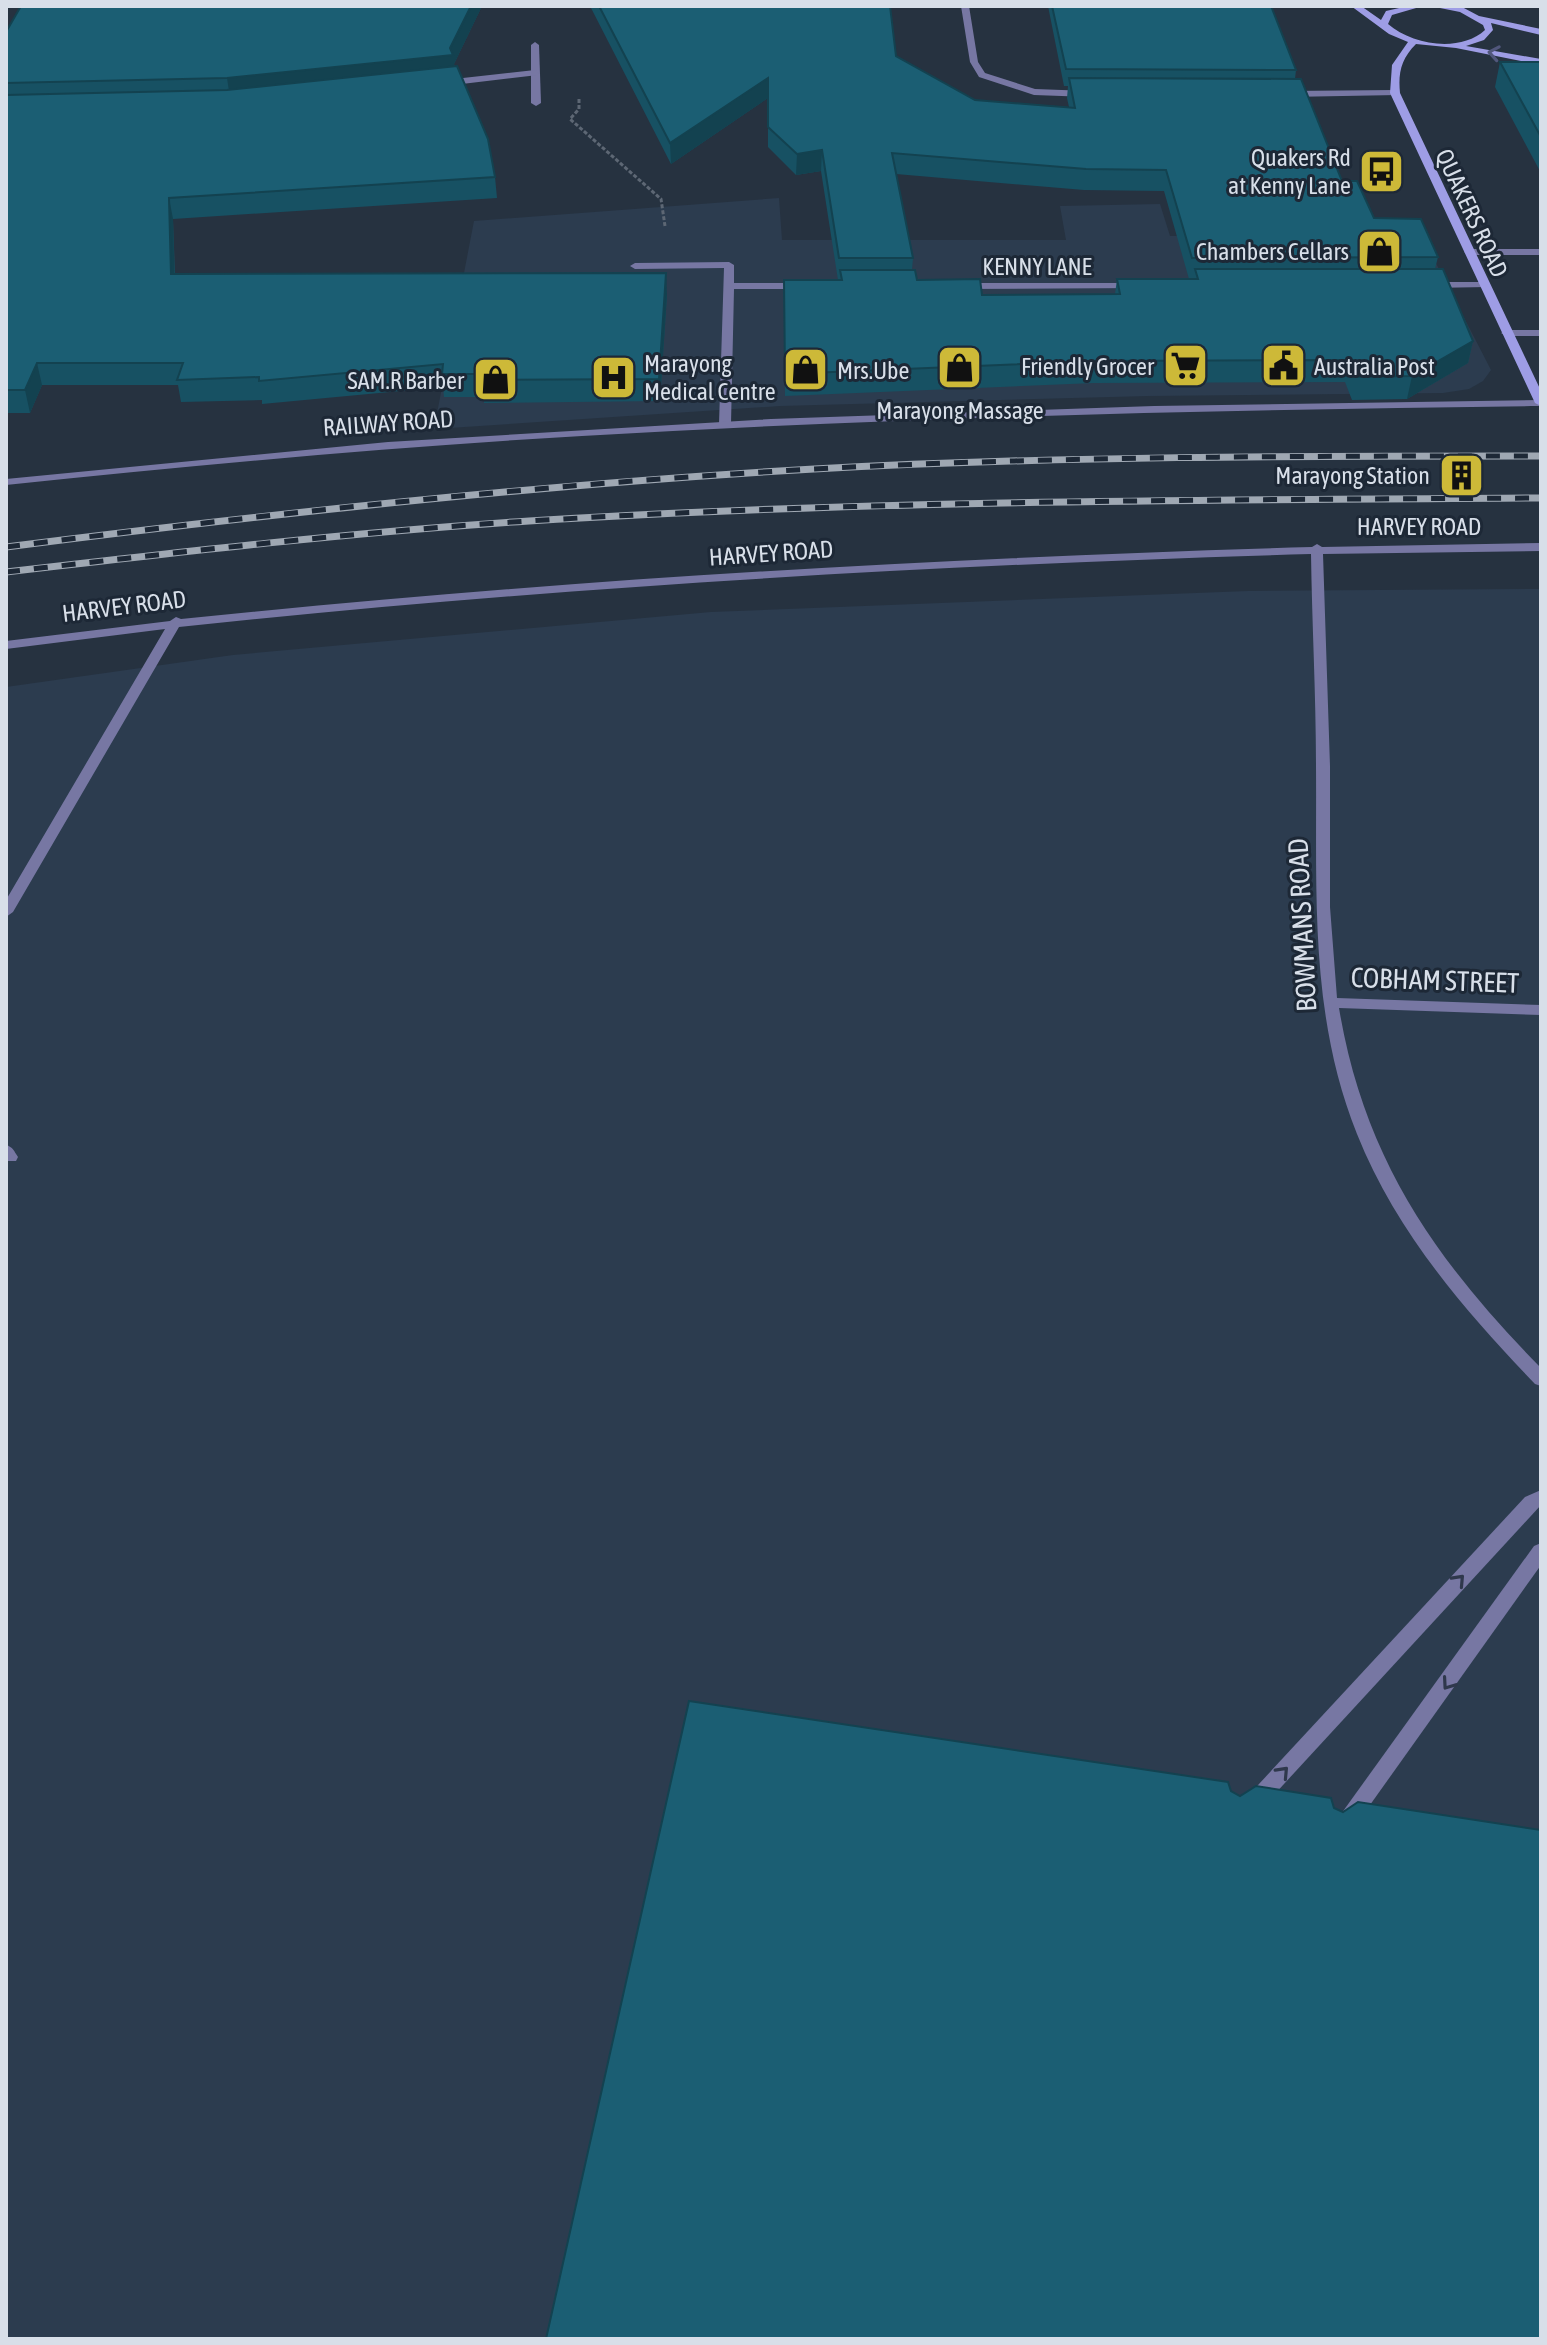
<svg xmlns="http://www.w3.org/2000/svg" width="1547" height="2345" viewBox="0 0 1547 2345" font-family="'Asap Condensed',sans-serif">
<rect width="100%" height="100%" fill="#263240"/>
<g fill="#2c3c4f">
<path d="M 779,198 L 782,240 L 1066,240 L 1060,206 L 1160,204 L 1170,236 L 1421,234 L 1491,370 L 1483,381 L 1469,389 L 1443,393 L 1148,396 L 780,406 L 434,429 L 474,221 Z"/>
<path d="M 1541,589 L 1541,2339 L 6,2339 L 6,687 L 233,655 L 711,612 L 1248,591 Z"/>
</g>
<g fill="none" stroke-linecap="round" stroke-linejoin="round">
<path stroke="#5d6774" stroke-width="3" stroke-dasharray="4 2" stroke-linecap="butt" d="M 579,99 L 579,109 L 570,119 L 661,199 L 665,226"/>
<g fill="#7777a3" fill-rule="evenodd">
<path d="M 535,42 L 539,45 L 541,103 L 536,106 L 531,103 L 531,45 Z"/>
<path d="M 1541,249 L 1541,255 L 1469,255 L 1464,252 L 1469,249 Z"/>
<path d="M 729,262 L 734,265 L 734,283 L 806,283 L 811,286 L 806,289 L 734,289 L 731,424 L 725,427 L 719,424 L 724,268 L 635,269 L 630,266 L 635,263 Z"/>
<path d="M 1484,282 L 1489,285 L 1488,287 L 1429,288 L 1424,285 L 1429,282 Z"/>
<path d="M 1138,283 L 1142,284 L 1142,288 L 961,289 L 956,286 L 961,283 Z"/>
<path d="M 1541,330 L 1541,336 L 1506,336 L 1501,333 L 1506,330 Z"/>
<path d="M 1541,1490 L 1541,1505 L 1260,1810 L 1253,1813 L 1246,1810 L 1243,1804 L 1246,1798 L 1525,1497 Z"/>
<path d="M 1541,1543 L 1541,1565 L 1355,1826 L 1348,1829 L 1341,1826 L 1338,1820 L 1341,1814 L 1534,1546 Z"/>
</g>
<g fill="#7777a3" fill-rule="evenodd">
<path d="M 961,6 L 969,6 L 978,62 L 985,73 L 1035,89 L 1089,91 L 1094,94 L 1089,97 L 1034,95 L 979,77 L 970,62 Z"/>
<path d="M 535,70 L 539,73 L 538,75 L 445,86 L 441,83 L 445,80 Z"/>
<path d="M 1395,90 L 1398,91 L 1398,95 L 1288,97 L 1283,94 L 1288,91 Z"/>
<path d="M 1541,400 L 1541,406 L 1538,406 C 1219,410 901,417 582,436 C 390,447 198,465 6,485 L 6,479 L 388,442 L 771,419 L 1154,406 Z"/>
<path d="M 1541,543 L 1541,551 L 1323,554 L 1330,766 L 1330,907 L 1337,998 L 1541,1005 L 1541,1015 L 1339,1008 C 1364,1159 1436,1261 1541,1368 L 1541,1386 L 1535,1384 C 1464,1310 1395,1230 1357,1134 C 1309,1014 1317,893 1316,766 C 1316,695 1312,625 1311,554 C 933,565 555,587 179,627 L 13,912 L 6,917 L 6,900 L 165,629 L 6,649 L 6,641 L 170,621 L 176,617 L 181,619 C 557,580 934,558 1312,547 L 1317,544 L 1322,547 Z"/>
<path d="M 6,1145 C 13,1147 14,1151 18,1157 L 16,1161 L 6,1161 Z"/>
</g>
<path fill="#9e9de5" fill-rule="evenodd" d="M 1351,6 L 1361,6 L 1381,20 L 1386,11 L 1408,6 L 1423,6 L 1392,15 L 1388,24 C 1412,45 1460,53 1485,30 L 1483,25 L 1460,12 L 1430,6 L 1462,7 L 1479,16 L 1541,29 L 1541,35 L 1491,23 L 1493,30 L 1484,40 L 1466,46 L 1541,59 L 1541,65 L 1456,48 L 1416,44 C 1401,59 1398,73 1400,93 L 1541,391 L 1541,406 L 1535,403 L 1390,93 L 1392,65 L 1408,42 L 1389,34 Z"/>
<defs>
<g id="rail">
<path d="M 6,547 C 275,513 544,484 814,469 C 1056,456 1299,456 1541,456"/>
<path d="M 6,572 C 180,552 354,532 529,521 C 866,500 1204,500 1541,498"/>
</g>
</defs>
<use href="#rail" stroke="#9fa8b3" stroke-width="7"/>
<use href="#rail" stroke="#1d2836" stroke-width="5" stroke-dasharray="14" stroke-linecap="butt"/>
</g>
<g fill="#175163" fill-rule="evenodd">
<path d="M 482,6 L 454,64 L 495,177 L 497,198 L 173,219 L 175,274 L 667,295 L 660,401 L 484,403 L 484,397 L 444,397 L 443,387 L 262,404 L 262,400 L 181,402 L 178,385 L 42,385 L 30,413 L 6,413 L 6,32 Z"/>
<path d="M 590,6 L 890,6 L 896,56 L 975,100 L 1069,107 L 1067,98 L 1068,86 L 1064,86 L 1048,6 L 1271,6 L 1296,70 L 1295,79 L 1342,181 L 1374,218 L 1438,257 L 1435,269 L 1473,341 L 1468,363 L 1407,399 L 1352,400 L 1345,382 L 1094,383 L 785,396 L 784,280 L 838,280 L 821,171 L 796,175 L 768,147 L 768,98 L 671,164 ZM 896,174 L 1084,190 L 1164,191 L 1189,279 L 1117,279 L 1115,294 L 982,295 L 917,280 L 912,270 L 913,258 Z"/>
<path d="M 1500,62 L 1541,62 L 1541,173 L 1495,87 Z"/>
</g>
<g fill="#134250">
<path d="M 471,6 L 482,6 L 454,64 L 455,75 L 230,98 L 227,78 L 450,48 Z"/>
<path d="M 768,78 L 768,98 L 671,164 L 670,143 Z"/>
<path d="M 822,150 L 821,171 L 796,175 L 797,154 Z"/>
<path d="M 169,198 L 173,219 L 175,295 L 171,274 Z"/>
<path d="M 666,273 L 667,295 L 660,401 L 659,379 Z"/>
<path d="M 1473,341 L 1468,363 L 1407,399 L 1412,376 Z"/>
<path d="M 37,363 L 42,385 L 30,413 L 25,390 Z"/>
</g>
<g fill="#1b5e73" stroke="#134250" stroke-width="2">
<path d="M 21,6 L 471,6 L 450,48 L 453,55 L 227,78 L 6,83 L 6,32 Z"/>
<path d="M 599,6 L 890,6 L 896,56 L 975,100 L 1075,108 L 1069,78 L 1301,79 L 1342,181 L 1357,181 L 1374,218 L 1421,219 L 1438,257 L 1192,258 L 1166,170 L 1086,169 L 892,153 L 913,258 L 839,258 L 822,150 L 797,154 L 768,127 L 768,78 L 670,143 Z"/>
<path d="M 1052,6 L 1271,6 L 1296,70 L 1066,69 Z"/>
<path d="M 1500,62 L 1541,62 L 1541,137 Z"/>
<path d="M 457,66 L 488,139 L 495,177 L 169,198 L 171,274 L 666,273 L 659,379 L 482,380 L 484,374 L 442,374 L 443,364 L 259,381 L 259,377 L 177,380 L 183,363 L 37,363 L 25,390 L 6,390 L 6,95 L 227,90 Z"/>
<path d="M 1195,269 L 1443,269 L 1473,341 L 1412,376 L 1356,377 L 1349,360 L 1096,361 L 785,374 L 784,280 L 842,280 L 840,270 L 915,270 L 917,280 L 980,279 L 982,295 L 1120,294 L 1117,279 L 1198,279 Z"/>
<path d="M 689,1701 L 1228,1782 L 1231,1791 L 1240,1796 L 1256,1786 L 1331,1798 L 1334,1808 L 1343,1812 L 1358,1802 L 1541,1830 L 1541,2339 L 546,2339 Z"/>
</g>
<defs><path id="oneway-chevron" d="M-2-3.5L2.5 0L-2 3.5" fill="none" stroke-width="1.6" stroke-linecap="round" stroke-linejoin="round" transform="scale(2)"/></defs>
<use stroke="#51577c" href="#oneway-chevron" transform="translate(1494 53) rotate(-170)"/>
<g stroke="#2f384c">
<use href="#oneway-chevron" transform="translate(1459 1580) rotate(-47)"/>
<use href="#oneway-chevron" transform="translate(1448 1684) rotate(125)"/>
<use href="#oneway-chevron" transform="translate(1283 1772) rotate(-47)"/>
</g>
<defs>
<symbol id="bus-square" viewBox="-11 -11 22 22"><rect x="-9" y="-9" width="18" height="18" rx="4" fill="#cdb938" stroke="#1d2836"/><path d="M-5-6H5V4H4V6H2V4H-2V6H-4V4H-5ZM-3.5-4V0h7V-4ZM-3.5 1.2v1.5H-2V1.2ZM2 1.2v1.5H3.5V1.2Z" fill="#111"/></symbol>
<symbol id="shop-square" viewBox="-11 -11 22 22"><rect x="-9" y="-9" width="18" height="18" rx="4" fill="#cdb938" stroke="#1d2836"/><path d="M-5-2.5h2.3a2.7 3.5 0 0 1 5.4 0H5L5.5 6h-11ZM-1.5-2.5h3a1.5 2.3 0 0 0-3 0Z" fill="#111"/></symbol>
<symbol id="supermarket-square" viewBox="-11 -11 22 22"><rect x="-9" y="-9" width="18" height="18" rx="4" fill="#cdb938" stroke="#1d2836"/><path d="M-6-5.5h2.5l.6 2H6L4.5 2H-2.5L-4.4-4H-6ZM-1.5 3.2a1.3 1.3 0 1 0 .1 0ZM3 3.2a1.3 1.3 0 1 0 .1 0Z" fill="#111"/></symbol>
<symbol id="civic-square" viewBox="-11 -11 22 22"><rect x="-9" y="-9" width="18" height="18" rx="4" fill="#cdb938" stroke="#1d2836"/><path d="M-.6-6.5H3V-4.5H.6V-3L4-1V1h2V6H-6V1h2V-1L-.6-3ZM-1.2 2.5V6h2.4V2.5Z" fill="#111"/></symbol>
<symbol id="hospital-square" viewBox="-11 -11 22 22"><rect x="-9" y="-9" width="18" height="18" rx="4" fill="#cdb938" stroke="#1d2836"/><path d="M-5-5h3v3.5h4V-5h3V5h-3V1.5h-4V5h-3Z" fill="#111"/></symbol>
<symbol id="building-square" viewBox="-11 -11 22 22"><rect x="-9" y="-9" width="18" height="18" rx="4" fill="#cdb938" stroke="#1d2836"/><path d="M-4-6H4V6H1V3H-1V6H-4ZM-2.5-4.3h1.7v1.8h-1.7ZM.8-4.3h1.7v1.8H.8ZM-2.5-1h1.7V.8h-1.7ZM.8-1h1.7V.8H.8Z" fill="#111"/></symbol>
</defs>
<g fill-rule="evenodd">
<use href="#bus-square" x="1356" y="146" width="51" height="51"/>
<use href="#shop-square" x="1354" y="226" width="51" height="51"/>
<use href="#supermarket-square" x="1160" y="340" width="51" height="51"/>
<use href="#civic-square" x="1258" y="340" width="51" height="51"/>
<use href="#shop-square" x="934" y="342" width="51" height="51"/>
<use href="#shop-square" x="780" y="344" width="51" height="51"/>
<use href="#hospital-square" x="588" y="352" width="51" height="51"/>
<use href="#shop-square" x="470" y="354" width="51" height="51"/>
<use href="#building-square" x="1436" y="450" width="51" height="51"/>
</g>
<g text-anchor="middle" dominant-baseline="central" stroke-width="6" stroke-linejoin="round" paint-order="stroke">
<g font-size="24" fill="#d8dfe9" stroke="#1d2836" text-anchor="end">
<text x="1351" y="157">Quakers Rd<tspan x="1351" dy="28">at Kenny Lane</tspan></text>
<text x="1349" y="251">Chambers Cellars</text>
<text x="644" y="363" text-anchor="start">Marayong<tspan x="644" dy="28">Medical Centre</tspan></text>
<text x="1154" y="366">Friendly Grocer</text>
<text x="1314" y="366" text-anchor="start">Australia Post</text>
<text x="837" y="370" text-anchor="start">Mrs.Ube</text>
<text x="464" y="380">SAM.R Barber</text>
<text x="960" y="410" text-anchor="middle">Marayong Massage</text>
<text x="1430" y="475">Marayong Station</text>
</g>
<g font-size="24" fill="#d8dfe9" stroke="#1d2836">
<text transform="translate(1472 213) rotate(65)">QUAKERS ROAD</text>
<text x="1037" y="266">KENNY LANE</text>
<text transform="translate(388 423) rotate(-4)">RAILWAY ROAD</text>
<text x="1419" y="526">HARVEY ROAD</text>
<text transform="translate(771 553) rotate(-4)">HARVEY ROAD</text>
<text transform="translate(124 606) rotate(-7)">HARVEY ROAD</text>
</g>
<g font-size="28" fill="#d8dfe9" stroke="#1d2836">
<text transform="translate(1302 925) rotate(-93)">BOWMANS ROAD</text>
<text transform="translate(1435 980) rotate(2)">COBHAM STREET</text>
</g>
</g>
<rect width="1547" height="2345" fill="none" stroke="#d8dfe9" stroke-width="16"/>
</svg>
